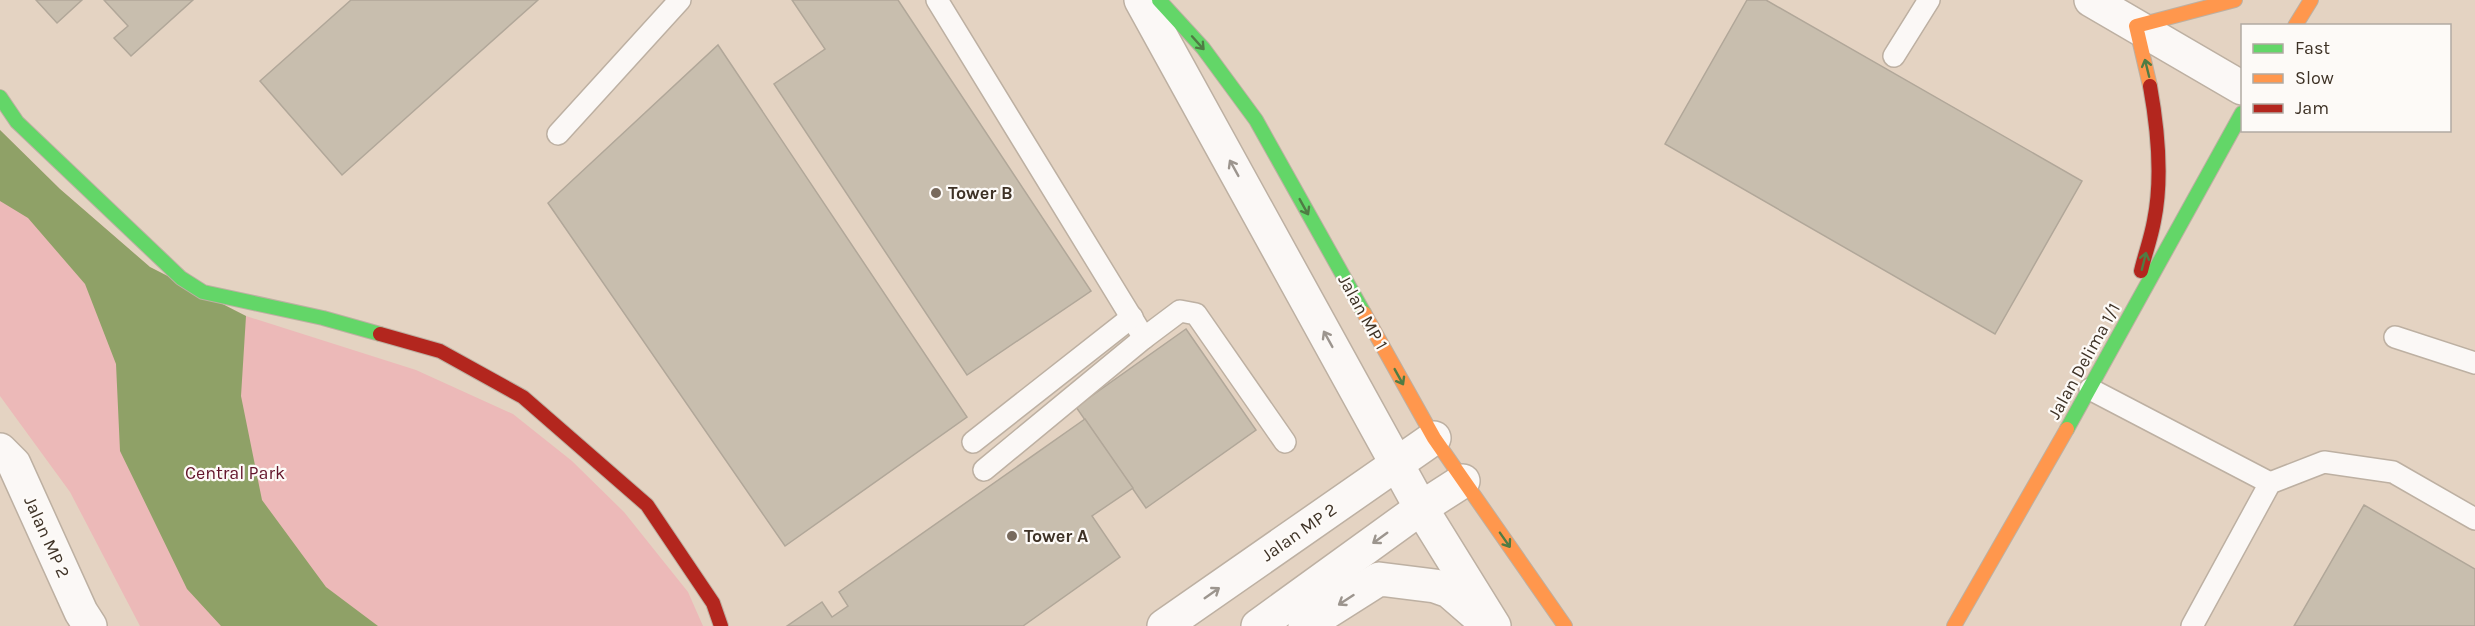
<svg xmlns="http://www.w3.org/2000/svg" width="2475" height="626" viewBox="0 0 2475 626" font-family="Karla,sans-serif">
<rect width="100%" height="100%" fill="#e4d3c2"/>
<path fill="#ecb9b8" d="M 0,130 L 60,189 L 150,267 L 246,316 L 416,370 L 513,414 L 572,461 L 624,512 L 688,592 L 703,626 L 140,626 L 70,492 L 0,396 Z"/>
<path fill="#8fa167" d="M 0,130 L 60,189 L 150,267 L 246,316 L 241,396 L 262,500 L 326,587 L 378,626 L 221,626 L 187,589 L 120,451 L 116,364 L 85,284 L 28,218 L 0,201 Z"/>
<g fill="#c8beae" stroke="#b1a799" stroke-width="1.5">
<path d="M 36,0 L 82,0 L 57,23 Z"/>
<path d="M 104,0 L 193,0 L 131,56 L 114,38 L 128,26 Z"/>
<path d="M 351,0 L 538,0 L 342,175 L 260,81 Z"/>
<path d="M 792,0 L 898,0 L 1091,291 L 967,375 L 774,84 L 825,49 Z"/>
<path d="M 1747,0 L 1766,0 L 2082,181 L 1995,334 L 1665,144 Z"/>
<path d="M 718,45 L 967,417 L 785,546 L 548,203 Z"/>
<path d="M 1186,329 L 1256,430 L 1146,508 L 1076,407 Z"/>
<path d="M 1085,419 L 1133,488 L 1092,516 L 1120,557 L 1023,626 L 787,626 L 822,602 L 832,617 L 848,606 L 839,592 Z"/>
<path d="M 2364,505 L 2475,569 L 2475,626 L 2294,626 Z"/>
</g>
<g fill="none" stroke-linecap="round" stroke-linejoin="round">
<defs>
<g id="lane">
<path d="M 937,0 L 1144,338 L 1180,311 L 1196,314 L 1285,442"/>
<path d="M 1894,56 L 1929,0"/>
<path d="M 558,134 L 680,0"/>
<path d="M 2395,337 L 2475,363"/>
<path d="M 2090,389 L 2270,483"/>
<path d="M 973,442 L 1132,317"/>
<path d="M 984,470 L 1144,338"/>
<path d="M 2192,626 L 2270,483 L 2324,462 L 2393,472 L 2475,519"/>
</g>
<g id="street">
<path d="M 1141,0 L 1421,508 L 1494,626"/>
<path d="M 2091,0 L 2242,88"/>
<path d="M 0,450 L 14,464 L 81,612 L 90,626"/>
<path d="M 1164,626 L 1434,438"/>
<path d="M 1258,626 L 1421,508 L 1463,481"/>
<path d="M 1305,626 L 1379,579 L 1435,586 L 1449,591 L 1479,617"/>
</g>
<g id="fast">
<path d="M 1159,0 L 1203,48 L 1256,120 L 1364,313"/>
<path d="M 0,97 L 17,122 L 181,278 L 203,292 L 323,318 L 380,334"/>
<path d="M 2067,429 L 2242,113"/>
</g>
<g id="slow">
<path d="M 2295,26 L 2311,0"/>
<path d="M 2150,86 L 2136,26 L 2235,0"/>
<path d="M 1364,313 L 1434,438 L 1565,626"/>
<path d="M 1954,626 L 2067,429"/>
</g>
<g id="jam">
<path d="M 2141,271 C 2145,254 2151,238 2154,221 C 2163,177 2158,130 2150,86"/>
<path d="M 380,334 L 440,351 L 523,397 L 647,505 L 713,603 L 721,626"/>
</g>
</defs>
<use href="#lane" stroke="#bdb0a2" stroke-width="24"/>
<use href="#street" stroke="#bdb0a2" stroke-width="36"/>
<use href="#fast" stroke="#bdb0a2" stroke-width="16"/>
<use href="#slow" stroke="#bdb0a2" stroke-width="16"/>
<use href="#jam" stroke="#bdb0a2" stroke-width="16"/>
<use href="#lane" stroke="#fbf8f6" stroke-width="21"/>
<use href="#street" stroke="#fbf8f6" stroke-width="33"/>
<use href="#fast" stroke="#63d668" stroke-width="14"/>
<use href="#slow" stroke="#ff974d" stroke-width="14"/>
<use href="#jam" stroke="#b3261e" stroke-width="14"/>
</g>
<defs><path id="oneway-shaft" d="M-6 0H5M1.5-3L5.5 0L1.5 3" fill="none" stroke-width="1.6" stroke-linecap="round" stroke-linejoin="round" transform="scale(1.5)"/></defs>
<g stroke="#4f7c44">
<use href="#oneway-shaft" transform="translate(1198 43) rotate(48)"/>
<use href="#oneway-shaft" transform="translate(2147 68) rotate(-104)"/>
<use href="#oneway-shaft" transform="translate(1304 207) rotate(61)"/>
<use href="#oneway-shaft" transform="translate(2144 261) rotate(-76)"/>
<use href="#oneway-shaft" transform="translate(1399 377) rotate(61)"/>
<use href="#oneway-shaft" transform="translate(1505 540) rotate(55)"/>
</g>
<g stroke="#9c958e">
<use href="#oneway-shaft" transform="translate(1234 168) rotate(-119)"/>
<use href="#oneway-shaft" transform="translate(1328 339) rotate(-119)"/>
<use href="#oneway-shaft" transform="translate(1380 538) rotate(144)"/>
<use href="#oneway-shaft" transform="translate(1212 593) rotate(-35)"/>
<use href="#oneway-shaft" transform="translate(1346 600) rotate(147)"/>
</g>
<g fill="#786a5d" stroke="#fdfaf7" stroke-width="2">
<circle cx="936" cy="193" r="6"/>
<circle cx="1012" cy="536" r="6"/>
</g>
<g text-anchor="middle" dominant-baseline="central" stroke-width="4.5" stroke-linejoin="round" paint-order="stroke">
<g font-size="18" font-weight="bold" fill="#3e3226" stroke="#fdfaf7" text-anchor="start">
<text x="948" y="193">Tower B</text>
<text x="1024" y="536">Tower A</text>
</g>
<g font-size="18" fill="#3e3226" stroke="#fdfaf7">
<text transform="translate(1363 312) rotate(61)">Jalan MP 1</text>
<text transform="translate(2084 361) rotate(-61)">Jalan Delima 1/1</text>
<text transform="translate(1299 532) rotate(-35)">Jalan MP 2</text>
<text transform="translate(47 537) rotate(66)">Jalan MP 2</text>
</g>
<g font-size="18" fill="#63152b" stroke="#fdfaf7">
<text x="235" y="473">Central Park</text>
</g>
</g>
<rect x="2241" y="24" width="210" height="108" fill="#fdfaf7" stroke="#b1aaa3" stroke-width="1.5"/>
<rect x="2253" y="44" width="30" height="9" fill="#63d668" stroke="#b1aaa3" stroke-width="1.5"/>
<text x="2295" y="54" font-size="18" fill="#3e3226">Fast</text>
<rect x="2253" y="74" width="30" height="9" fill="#ff974d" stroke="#b1aaa3" stroke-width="1.5"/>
<text x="2295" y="84" font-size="18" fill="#3e3226">Slow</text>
<rect x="2253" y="104" width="30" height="9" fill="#b3261e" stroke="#b1aaa3" stroke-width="1.5"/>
<text x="2295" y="114" font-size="18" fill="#3e3226">Jam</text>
</svg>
